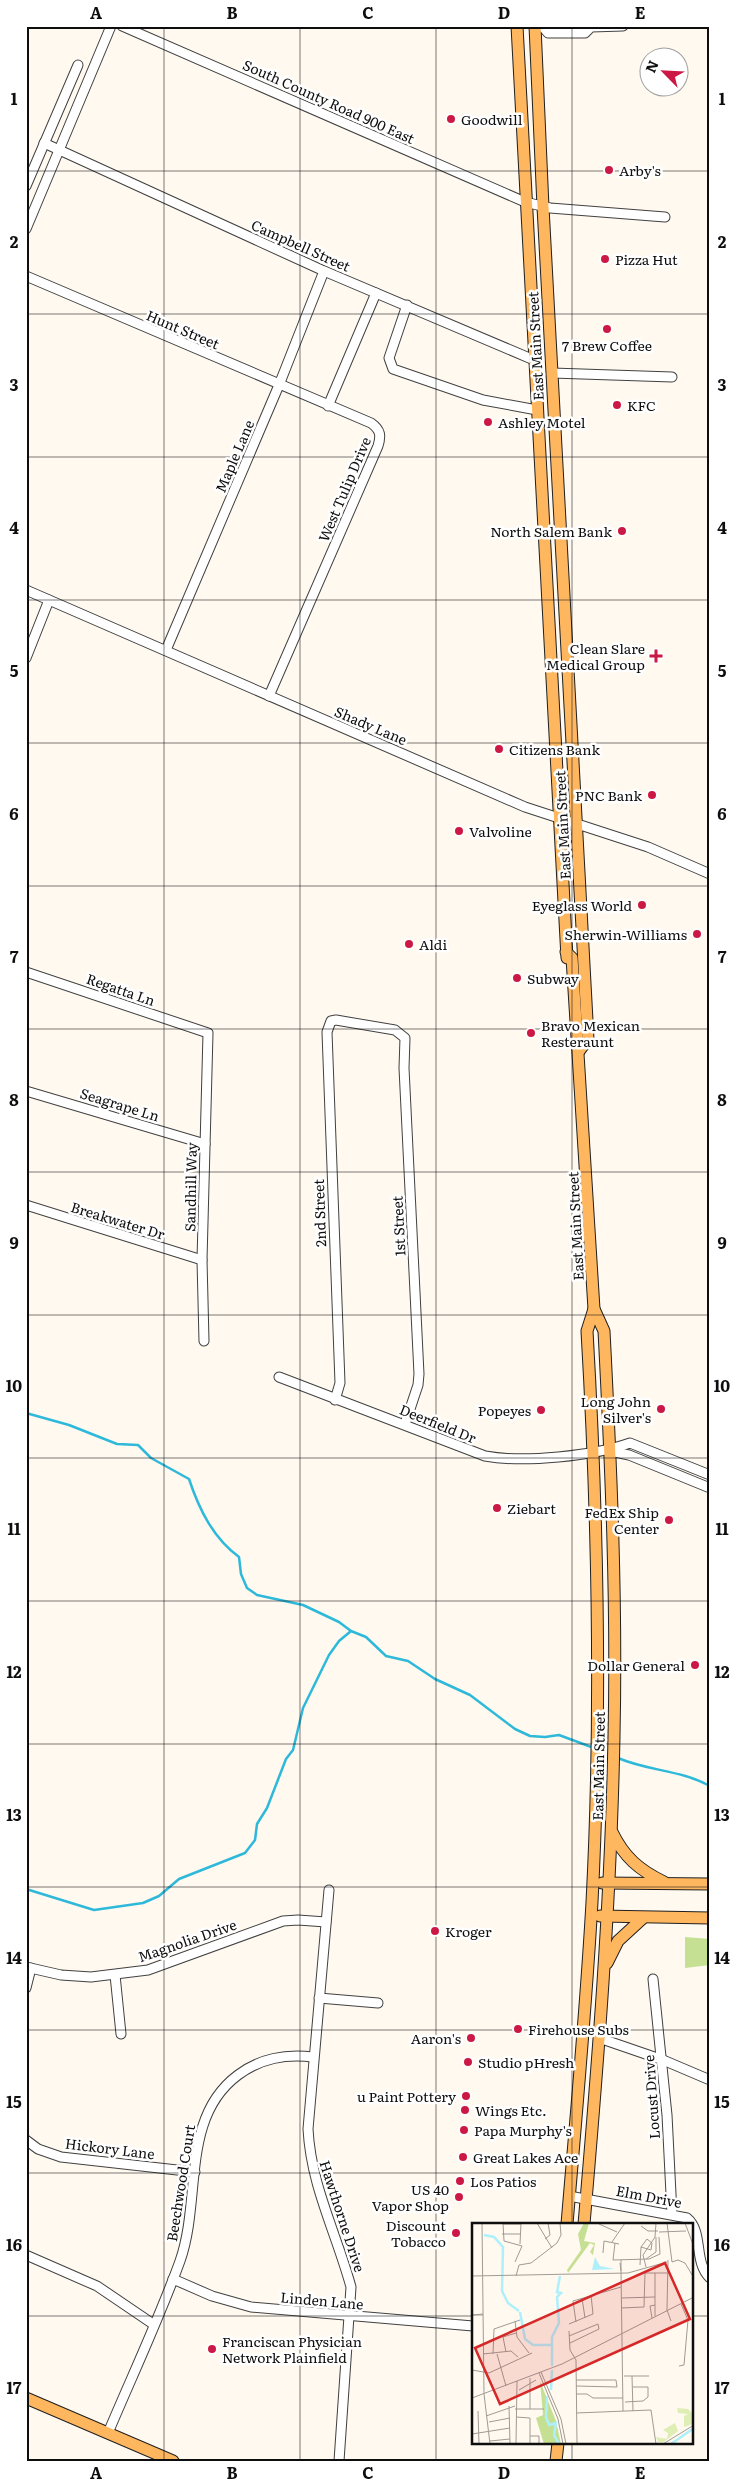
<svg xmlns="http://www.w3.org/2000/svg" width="736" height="2487" viewBox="0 0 736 2487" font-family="Literata,serif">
<rect width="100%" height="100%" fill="#fff9ef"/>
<path fill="#c5e092" d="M 685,1937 L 710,1939 L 710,1965 L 685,1968 Z"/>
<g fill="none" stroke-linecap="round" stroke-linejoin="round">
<g stroke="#2eb9da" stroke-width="2.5">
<path d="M 26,1413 L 69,1425 L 117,1444 L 138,1445 L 151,1458 L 189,1479 C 199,1509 213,1538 239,1557 L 241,1574 L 247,1588 L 257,1595 L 303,1605 L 339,1622 L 351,1631 L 366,1637 L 386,1656 L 408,1661 L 435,1679 L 470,1695 L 515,1729 L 530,1736 L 545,1737 L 559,1735 L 594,1748"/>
<path d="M 618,1758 C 648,1771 681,1770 710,1786"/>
<path d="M 26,1889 L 94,1910 L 143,1903 L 159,1896 L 179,1879 L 245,1853 L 255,1840 L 257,1824 L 267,1808 L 286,1759 L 293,1750 L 303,1708 L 329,1655 L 339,1641 L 351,1631"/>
</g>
<defs>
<g id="minor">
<path d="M 122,26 L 525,202 L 550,208 L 665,217"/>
<path d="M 542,26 L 548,33 L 585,33 L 591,27 L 623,26"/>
<path d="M 44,143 L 324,271 L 534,360"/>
<path d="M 26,186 L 78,65"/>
<path d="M 26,229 L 111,26"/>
<path d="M 26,276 L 371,423 C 381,430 381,436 378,446 L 269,696"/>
<path d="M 407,305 L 389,358 L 393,369 L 483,400 L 537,410"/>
<path d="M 552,373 L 672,377"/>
<path d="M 328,406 L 376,293"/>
<path d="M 26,590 L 525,807 L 648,847 L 710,874"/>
<path d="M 166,650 L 279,385 L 324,271"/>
<path d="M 26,658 L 49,600"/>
<path d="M 26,972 L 208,1033 L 202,1260 L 204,1341"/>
<path d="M 26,1091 L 205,1144"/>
<path d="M 26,1205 L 202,1260"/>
<path d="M 279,1377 L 485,1456 C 523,1463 594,1456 630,1443 L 710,1475"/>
<path d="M 335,1400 L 340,1383 L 327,1032 L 331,1021 L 336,1020 L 395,1030 L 405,1038 L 404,1068 L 419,1374 L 418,1385 L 405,1424"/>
<path d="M 610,1451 L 629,1455 L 710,1488"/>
<path d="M 329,1890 L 308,2129 C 311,2186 336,2232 351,2287 L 339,2461"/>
<path d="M 26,1967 L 61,1975 L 91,1977 L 148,1970 L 283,1921 L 298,1920 L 326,1922"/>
<path d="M 115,1975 L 121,2034"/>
<path d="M 653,1979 L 667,2115 L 672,2214"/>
<path d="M 26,1988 L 31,1968"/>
<path d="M 319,1998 L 378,2003"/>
<path d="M 599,2038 L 663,2060 L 710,2080"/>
<path d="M 26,2140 L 38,2149 L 61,2157 L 195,2172"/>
<path d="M 569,2196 L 687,2218 C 704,2232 693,2262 710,2278"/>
<path d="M 26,2255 L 97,2286 L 153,2324"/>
<path d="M 173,2279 L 212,2296 L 251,2307 L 473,2326"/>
<path d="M 108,2433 C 132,2376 159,2319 180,2261 C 202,2199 180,2118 238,2075 C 261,2058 285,2054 313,2057"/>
</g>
<g id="major">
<path d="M 517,26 L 567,958"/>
<path d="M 535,26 L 543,207 L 588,1039 L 579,1051"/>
<path d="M 566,952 L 572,958 L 594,1309 L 604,1331 C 611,1466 617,1601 614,1736 C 611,1899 598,2062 584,2224"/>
<path d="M 612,1832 C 624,1857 639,1870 664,1882"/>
<path d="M 602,1883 L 710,1884"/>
<path d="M 600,1916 L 710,1918"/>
<path d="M 607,1963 L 618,1941 L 643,1918"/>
<path d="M 567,2224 C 576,2117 586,2009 592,1902 C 602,1712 598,1521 587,1331 L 594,1309"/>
<path d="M 26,2398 L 173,2461"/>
<path d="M 556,2461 L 558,2443"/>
</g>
</defs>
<use href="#minor" stroke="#414141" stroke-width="11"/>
<use href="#major" stroke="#1f1f1f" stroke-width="13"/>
<use href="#minor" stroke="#fff" stroke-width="9"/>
<use href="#major" stroke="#ffb75f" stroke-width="11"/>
</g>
<path fill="none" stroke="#0e0e0e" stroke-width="1" stroke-opacity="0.55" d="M 164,26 L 164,2461M 300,26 L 300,2461M 436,26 L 436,2461M 572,26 L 572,2224M 26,171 L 710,171M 26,314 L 710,314M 26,457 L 710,457M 26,600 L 710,600M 26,743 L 710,743M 26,886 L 710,886M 26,1029 L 710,1029M 26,1172 L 710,1172M 26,1315 L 710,1315M 26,1458 L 710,1458M 26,1601 L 710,1601M 26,1744 L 710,1744M 26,1887 L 710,1887M 26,2030 L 710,2030M 26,2173 L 710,2173M 26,2316 L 473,2316M 692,2316 L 710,2316M 572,2443 L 572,2461"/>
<g fill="#cc1845" stroke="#fff" stroke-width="2">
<circle cx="451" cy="119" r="5"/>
<circle cx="609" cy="170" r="5"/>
<circle cx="605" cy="259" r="5"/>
<circle cx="607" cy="329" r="5"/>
<circle cx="617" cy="405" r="5"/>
<circle cx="488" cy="422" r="5"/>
<circle cx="622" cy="531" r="5"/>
<path d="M653.5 648.5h5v5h5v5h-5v5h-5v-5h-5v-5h5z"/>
<circle cx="499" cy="749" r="5"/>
<circle cx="652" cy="795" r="5"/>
<circle cx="459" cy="831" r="5"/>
<circle cx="642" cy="905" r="5"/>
<circle cx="697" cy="934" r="5"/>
<circle cx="409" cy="944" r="5"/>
<circle cx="517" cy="978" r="5"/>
<circle cx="531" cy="1033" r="5"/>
<circle cx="661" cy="1409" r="5"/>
<circle cx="541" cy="1410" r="5"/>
<circle cx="497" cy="1508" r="5"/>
<circle cx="669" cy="1520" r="5"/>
<circle cx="695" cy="1665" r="5"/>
<circle cx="435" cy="1931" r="5"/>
<circle cx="518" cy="2029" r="5"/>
<circle cx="471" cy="2038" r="5"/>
<circle cx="468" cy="2062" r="5"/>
<circle cx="466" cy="2096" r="5"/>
<circle cx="465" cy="2110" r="5"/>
<circle cx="464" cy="2130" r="5"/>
<circle cx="463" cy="2157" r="5"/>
<circle cx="460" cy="2181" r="5"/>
<circle cx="459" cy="2197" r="5"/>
<circle cx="456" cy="2233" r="5"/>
<circle cx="212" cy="2349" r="5"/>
</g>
<g text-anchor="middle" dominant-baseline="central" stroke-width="5" stroke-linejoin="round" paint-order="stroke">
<g font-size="14" fill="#0e0e0e" stroke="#fff">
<text transform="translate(329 101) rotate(24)">South County Road 900 East</text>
<text transform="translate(301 245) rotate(24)">Campbell Street</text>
<text transform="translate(183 329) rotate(23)">Hunt Street</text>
<text transform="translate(535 346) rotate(-93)">East Main Street</text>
<text transform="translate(234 456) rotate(-67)">Maple Lane</text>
<text transform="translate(344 489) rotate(-67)">West Tulip Drive</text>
<text transform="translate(371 725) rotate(23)">Shady Lane</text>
<text transform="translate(562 825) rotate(-93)">East Main Street</text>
<text transform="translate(121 989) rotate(19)">Regatta Ln</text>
<text transform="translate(120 1104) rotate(17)">Seagrape Ln</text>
<text transform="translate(190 1187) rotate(-89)">Sandhill Way</text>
<text transform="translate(319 1213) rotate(-92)">2nd Street</text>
<text transform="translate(118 1220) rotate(17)">Breakwater Dr</text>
<text transform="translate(398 1226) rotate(-93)">1st Street</text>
<text transform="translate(575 1226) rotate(-93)">East Main Street</text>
<text transform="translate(438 1423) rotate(22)">Deerfield Dr</text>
<text transform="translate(598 1766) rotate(-89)">East Main Street</text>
<text transform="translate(187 1940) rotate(-19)">Magnolia Drive</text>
<text transform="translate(651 2097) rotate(-94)">Locust Drive</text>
<text transform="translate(110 2148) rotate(7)">Hickory Lane</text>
<text transform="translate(180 2183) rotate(-81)">Beechwood Court</text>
<text transform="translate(649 2196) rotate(11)">Elm Drive</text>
<text transform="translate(343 2216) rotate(72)">Hawthorne Drive</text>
<text transform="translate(322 2300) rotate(5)">Linden Lane</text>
</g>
<g font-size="14" fill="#0e0e0e" stroke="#fff" text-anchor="start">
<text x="461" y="119">Goodwill</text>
<text x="619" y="170">Arby's</text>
<text x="615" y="259">Pizza Hut</text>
<text x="607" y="345" text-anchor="middle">7 Brew Coffee</text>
<text x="627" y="405">KFC</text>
<text x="498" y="422">Ashley Motel</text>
<text x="612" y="531" text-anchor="end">North Salem Bank</text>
<text x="645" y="648" text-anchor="end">Clean Slare<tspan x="645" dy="16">Medical Group</tspan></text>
<text x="509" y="749">Citizens Bank</text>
<text x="642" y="795" text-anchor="end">PNC Bank</text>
<text x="469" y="831">Valvoline</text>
<text x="632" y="905" text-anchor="end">Eyeglass World</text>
<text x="687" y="934" text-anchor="end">Sherwin-Williams</text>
<text x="419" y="944">Aldi</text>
<text x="527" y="978">Subway</text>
<text x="541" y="1025">Bravo Mexican<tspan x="541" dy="16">Resteraunt</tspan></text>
<text x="651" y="1401" text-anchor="end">Long John<tspan x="651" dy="16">Silver's</tspan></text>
<text x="531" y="1410" text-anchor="end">Popeyes</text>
<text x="507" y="1508">Ziebart</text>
<text x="659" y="1512" text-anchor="end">FedEx Ship<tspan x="659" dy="16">Center</tspan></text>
<text x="685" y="1665" text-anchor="end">Dollar General</text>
<text x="445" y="1931">Kroger</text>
<text x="528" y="2029">Firehouse Subs</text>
<text x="461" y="2038" text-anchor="end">Aaron's</text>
<text x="478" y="2062">Studio pHresh</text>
<text x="456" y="2096" text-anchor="end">u Paint Pottery</text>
<text x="475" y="2110">Wings Etc.</text>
<text x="474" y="2130">Papa Murphy's</text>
<text x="473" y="2157">Great Lakes Ace</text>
<text x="470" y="2181">Los Patios</text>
<text x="449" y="2189" text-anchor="end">US 40<tspan x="449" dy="16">Vapor Shop</tspan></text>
<text x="446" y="2225" text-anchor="end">Discount<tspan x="446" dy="16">Tobacco</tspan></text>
<text x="222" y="2341">Franciscan Physician<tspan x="222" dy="16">Network Plainfield</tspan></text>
</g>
</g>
<g transform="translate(472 2223)">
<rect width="221" height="221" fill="#fff9ef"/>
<path d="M 205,185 L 216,186 L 220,190 L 221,201 L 212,204 L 212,193 L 216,191 L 206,190 ZM 203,200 L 206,208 L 192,219 L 186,219 L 184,214 L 195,216 L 196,210 L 191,207 Z" fill="#deeeb4"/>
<path d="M 112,0 L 117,0 L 112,18 L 123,20 L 121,32 L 118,29 L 122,22 L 118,20 L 96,50 L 95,47 L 109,27 L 106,11 ZM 68,158 L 84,198 L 89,221 L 72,221 L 64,195 L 71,192 Z" fill="#c5e092"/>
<path d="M 123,34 L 128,43 L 143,46 L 120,47 Z" fill="#aeeffc"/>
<path fill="none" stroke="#aeeffc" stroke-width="2.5" d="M 12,12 L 22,14 L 31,24 L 30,68 L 36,80 L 47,88M 48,89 L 53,116 L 61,122 L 80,122M 80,143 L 80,114 L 87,100 L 85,74 L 89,70 L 85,69 L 88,53M 79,167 L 80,147M 75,173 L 74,194 L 77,202 L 84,200 L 82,212 L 87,221M 199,221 L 222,205"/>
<path fill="none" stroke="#9f9b95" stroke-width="1" d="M 10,0 L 12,171M 31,0 L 32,18 L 50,23 L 43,39M 65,0 L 80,25M 195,0 L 200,39M 213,0 L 222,24M 31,1 L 49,1M 127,1 L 145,9M 169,3 L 176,8 L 186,8M 187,9 L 214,8M 30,11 L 49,11M 73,16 L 78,12 L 76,0M 140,19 L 153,0M 143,20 L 141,37 L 177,36 L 188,31 L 187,14M 48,21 L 49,0M 131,30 L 132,18 L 147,21M 174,36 L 184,29 L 184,14M 196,37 L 195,87 L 199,98M 200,39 L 206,37 L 213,40 L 222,55M 148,40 L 149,48 L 149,37M 168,42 L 169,24 L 175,16 L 180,20 L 179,27 L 169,24M 174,44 L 171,32 L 183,14 L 184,0M 149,48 L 151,188M 183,50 L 183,93M 0,53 L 156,50 L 195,39M 44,53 L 47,42 L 59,40 L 85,20 L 89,12 L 88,0M 110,75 L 113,95M 149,75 L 183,74M 149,85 L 172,84 L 173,50 L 195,50M 11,92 L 1,92 L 11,91M 180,95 L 178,83 L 183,82M 43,98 L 45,114 L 57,130M 104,99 L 101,78 L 149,64M 97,101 L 121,91 L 119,72M 97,108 L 98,127 L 104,137 L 105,221M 97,113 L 126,101 L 127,106 L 98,120M 34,129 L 31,114 L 44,110M 11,131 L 39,128 L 46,134M 21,131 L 22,106 L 48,97M 25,131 L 34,163M 207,143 L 212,142 L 216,97 L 209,81M 0,147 L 17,150 L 60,130M 69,149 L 89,196 L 94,221M 67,150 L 86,196 L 91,221M 152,153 L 177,153M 160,153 L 161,188M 58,155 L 58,186M 104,163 L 145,164 L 144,157 L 104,157M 161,164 L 176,164 L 176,174 L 171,178M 47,167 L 64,157M 12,171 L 18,221M 104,171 L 115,171 L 121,175 L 151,175M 0,175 L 90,141 L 222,74M 153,179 L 171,178M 37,183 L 38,221M 43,186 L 72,186M 6,188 L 7,221M 104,190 L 179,187 L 184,221M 14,193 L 43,183M 44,194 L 58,195 L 58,221M 17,199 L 38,195M 0,211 L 38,205M 58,213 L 67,213 L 67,221M 18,218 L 38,216M 44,221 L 45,158M 191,221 L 222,202"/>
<path fill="#d62828" fill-opacity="0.15" stroke="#d62828" stroke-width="2.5" d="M 193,40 L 218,96 L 28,181 L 3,125 Z"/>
<rect width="221" height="221" fill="none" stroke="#0e0e0e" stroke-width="2.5"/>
</g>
<rect width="736" height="2487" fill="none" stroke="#ffffff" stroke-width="55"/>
<g transform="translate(664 72) rotate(294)"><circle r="24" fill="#ffffff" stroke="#9f9f9f"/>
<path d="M0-4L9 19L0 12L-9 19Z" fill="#cc1845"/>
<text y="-8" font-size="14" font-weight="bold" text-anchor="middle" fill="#0e0e0e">N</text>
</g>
<rect x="28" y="28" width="680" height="2432" fill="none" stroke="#0e0e0e" stroke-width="2"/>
<g font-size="16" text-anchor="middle" font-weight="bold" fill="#0e0e0e">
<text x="96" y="19">A</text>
<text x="232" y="19">B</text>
<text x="368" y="19">C</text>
<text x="504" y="19">D</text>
<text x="640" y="19">E</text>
<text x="14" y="105">1</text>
<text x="722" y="105">1</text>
<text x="14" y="248">2</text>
<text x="722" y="248">2</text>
<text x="14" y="391">3</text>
<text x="722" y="391">3</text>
<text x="14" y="534">4</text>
<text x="722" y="534">4</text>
<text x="14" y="677">5</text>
<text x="722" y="677">5</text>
<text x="14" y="820">6</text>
<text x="722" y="820">6</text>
<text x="14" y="963">7</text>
<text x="722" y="963">7</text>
<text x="14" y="1106">8</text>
<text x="722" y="1106">8</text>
<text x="14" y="1249">9</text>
<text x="722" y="1249">9</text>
<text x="14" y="1392">10</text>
<text x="722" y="1392">10</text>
<text x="14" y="1535">11</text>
<text x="722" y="1535">11</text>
<text x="14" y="1678">12</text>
<text x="722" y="1678">12</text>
<text x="14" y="1821">13</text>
<text x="722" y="1821">13</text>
<text x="14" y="1964">14</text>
<text x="722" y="1964">14</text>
<text x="14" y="2108">15</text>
<text x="722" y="2108">15</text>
<text x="14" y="2251">16</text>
<text x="722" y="2251">16</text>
<text x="14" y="2394">17</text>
<text x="722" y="2394">17</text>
<text x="96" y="2479">A</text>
<text x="232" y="2479">B</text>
<text x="368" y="2479">C</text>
<text x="504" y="2479">D</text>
<text x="640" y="2479">E</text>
</g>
</svg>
